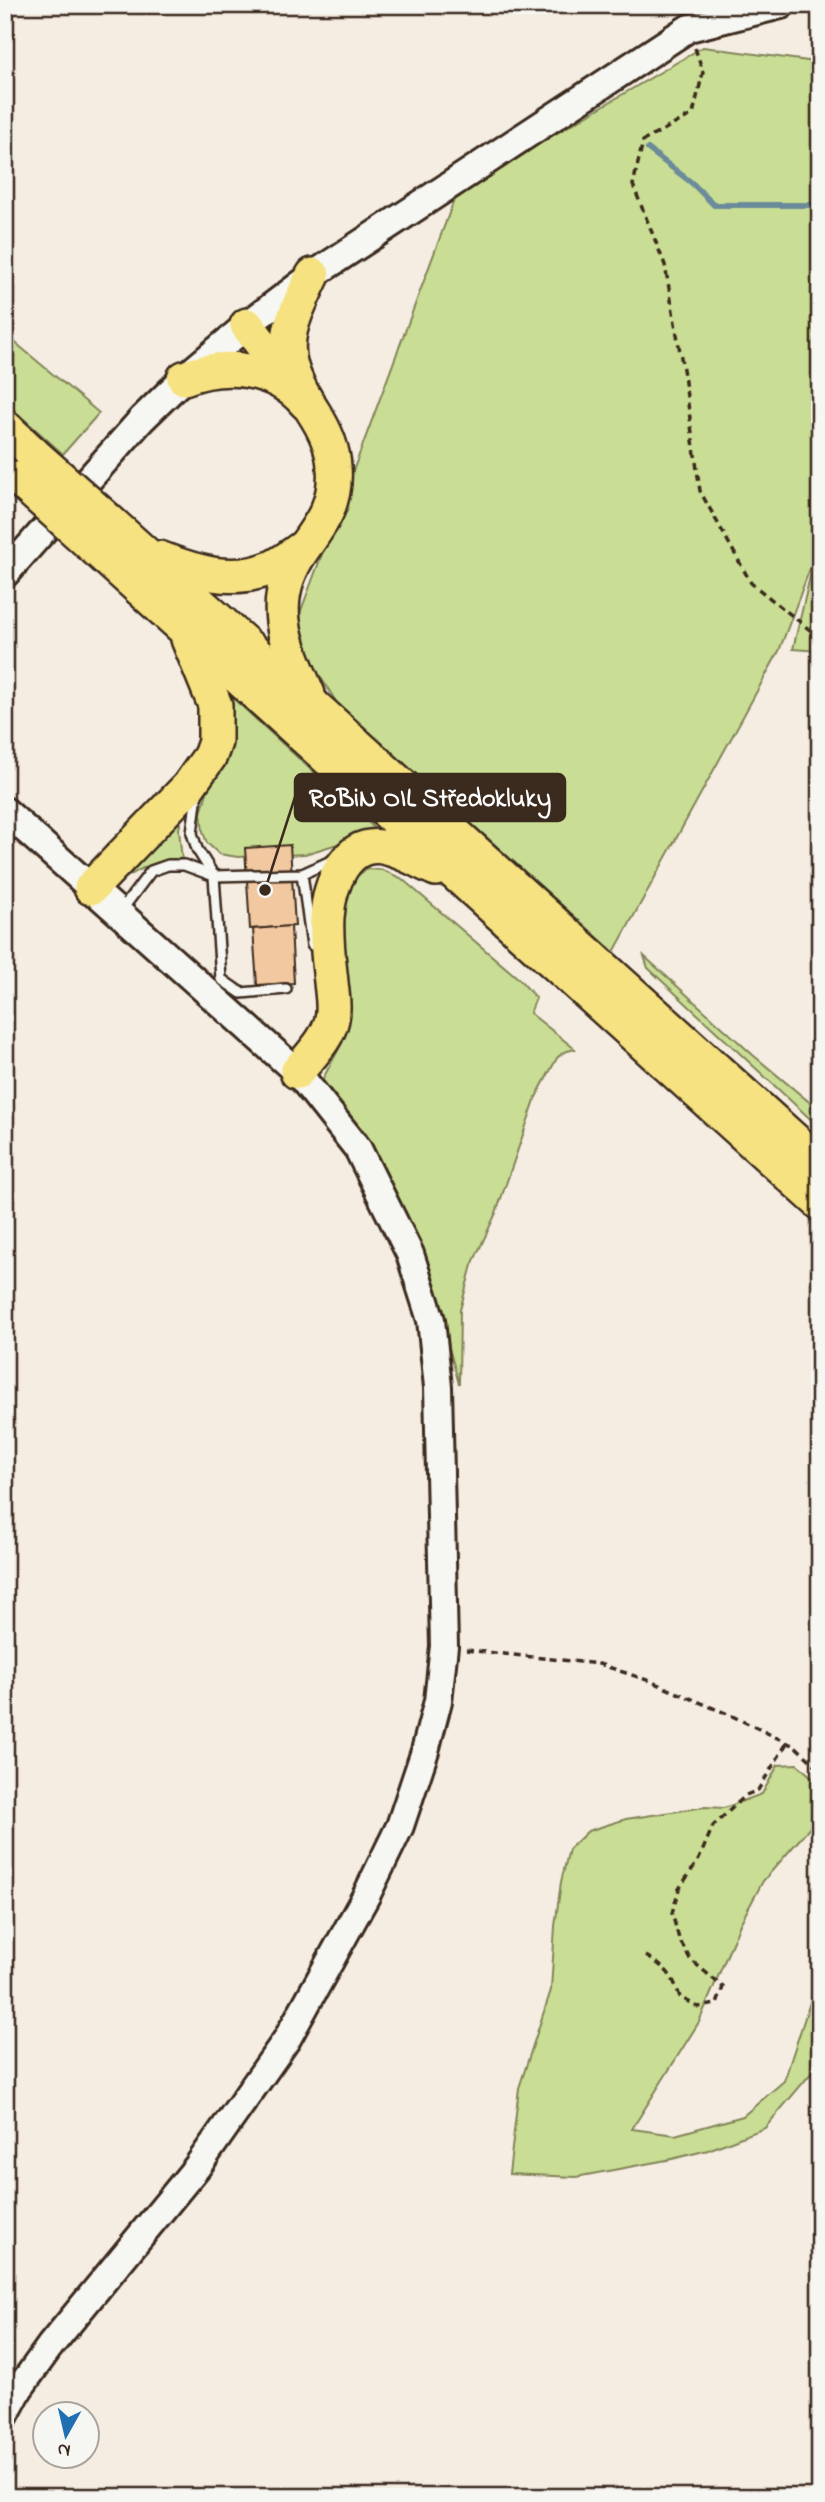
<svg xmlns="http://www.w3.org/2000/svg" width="825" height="2502" viewBox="0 0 825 2502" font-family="'Indie Flower',sans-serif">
<rect width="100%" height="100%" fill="#f5ede2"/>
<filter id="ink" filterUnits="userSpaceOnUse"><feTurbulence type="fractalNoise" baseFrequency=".0143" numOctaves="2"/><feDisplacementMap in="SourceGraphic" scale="14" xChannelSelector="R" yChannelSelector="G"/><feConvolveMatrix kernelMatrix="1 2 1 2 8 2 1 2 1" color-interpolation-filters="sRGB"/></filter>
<g filter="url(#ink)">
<g fill="#c9de94" stroke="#828459" stroke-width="2">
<path d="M 703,47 L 815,62 L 820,70 L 820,651 L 793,649 L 815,555 L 779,651 L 614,952 L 337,703 L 313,665 L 296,624 L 457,192 Z"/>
<path d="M 5,334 L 99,413 L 63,454 L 5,402 Z"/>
<path d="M 223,689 L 382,835 L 357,838 L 305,854 L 238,857 L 219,854 L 207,843 L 203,832 L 201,813 L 208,789 L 220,758 Z"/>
<path d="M 183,809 L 179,829 L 182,861 C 156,856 133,874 111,886 Z"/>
<path d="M 368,869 L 382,870 L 401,878 L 519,979 L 536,998 L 530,1013 L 575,1049 L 564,1052 L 557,1058 L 536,1097 L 496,1213 L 472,1265 L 460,1310 L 459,1384 L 435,1297 L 403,1210 L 367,1135 L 320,1084 L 343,1041 L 339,977 L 340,902 L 355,877 Z"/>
<path d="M 644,956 L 753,1055 L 820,1111 L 820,1128 L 648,968 Z"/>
<path d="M 797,1764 L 815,1780 L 813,1824 L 763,1881 L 740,1924 L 699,2022 L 632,2129 L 675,2135 L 743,2116 L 784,2081 L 820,1972 L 820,2047 L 813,2071 L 765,2128 L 708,2150 L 672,2159 L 576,2177 L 509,2174 L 519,2088 L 551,1990 L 555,1926 L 561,1882 L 569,1849 L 588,1831 L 626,1819 L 705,1807 L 724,1808 L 762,1794 L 778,1765 Z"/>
</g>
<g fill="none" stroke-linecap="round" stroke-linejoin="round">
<path stroke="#6c8b9a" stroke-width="6" d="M 648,149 L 692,183 L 714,205 L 820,205"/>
</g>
<g fill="#f1c8a0" stroke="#3b2a1e" stroke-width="2">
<path d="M 290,845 L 295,926 L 250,929 L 245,848 Z"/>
<path d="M 291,926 L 294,983 L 257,985 L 253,929 Z"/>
</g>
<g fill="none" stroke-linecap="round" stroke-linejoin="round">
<defs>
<g id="lane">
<path d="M 197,794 L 192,833 L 197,849 L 214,876 L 221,979 L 241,993 L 286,989"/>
<path d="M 302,874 L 312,945"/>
<path d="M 120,912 L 151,871 L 168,865 L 184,865 L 214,876 L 302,874 L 335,859"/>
</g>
<g id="secondary">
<path d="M 5,574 L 142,419 L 184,378 L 247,325 L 313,275 L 689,28 L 781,5"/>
<path d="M 5,811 L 297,1072 L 358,1149 L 410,1254 L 431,1320 L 438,1387 L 444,1646 L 438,1701 L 425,1751 L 400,1826 L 366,1896 L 287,2039 L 197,2167 L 50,2346 L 19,2389 L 5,2415"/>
</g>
<g id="highway">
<path d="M 247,325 L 292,384"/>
<path d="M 184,378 C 226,362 275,367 306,403"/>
<path d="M 5,427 L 35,455"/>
<path d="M 107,519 L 820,1163"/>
<path d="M 90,544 L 820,1203"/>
<path d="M 159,558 C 195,572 232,584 271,568 C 283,563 293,554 304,547"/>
<path d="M 308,694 C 285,643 266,600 303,549 C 322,522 337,503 334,467 C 333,447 325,430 314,413 C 276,354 284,335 313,275"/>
<path d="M 91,888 L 188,787 L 210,756 L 215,742 L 215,705 L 188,639"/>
<path d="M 297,1072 C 309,1057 328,1039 332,1019 C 335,1007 332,994 331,982 C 327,944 320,902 342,867 C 368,828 402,854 436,869"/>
</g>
</defs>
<use href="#lane" stroke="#3b2a1e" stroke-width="14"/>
<use href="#secondary" stroke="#3b2a1e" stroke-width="32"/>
<use href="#highway" stroke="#3b2a1e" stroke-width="38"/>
<g stroke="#3b2a1e" stroke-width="3.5" stroke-dasharray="7 5" stroke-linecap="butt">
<path d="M 695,48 L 703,72 L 693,114 L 643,141 L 633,185 L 665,265 L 684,375 L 700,491 L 751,583 L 820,638"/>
<path d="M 466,1650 L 599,1664 L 647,1680 L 730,1715 L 796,1747 L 820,1769"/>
<path d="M 646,1956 C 667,1969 672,1974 680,1997 L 698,2007 L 717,2004 L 723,1987 L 690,1959 L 679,1939 L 672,1913 L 679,1889 L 699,1859 L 713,1826 L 746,1795 L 758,1790 L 787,1743"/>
</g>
<use href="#lane" stroke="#f6f6f2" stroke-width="9"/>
<use href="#secondary" stroke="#f6f6f2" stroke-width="26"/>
<use href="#highway" stroke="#f6e281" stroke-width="33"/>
<defs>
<g id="highway-bridge">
<path d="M 35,455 L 107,519"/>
<path d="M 17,478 L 90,544"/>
</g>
</defs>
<use href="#highway-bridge" stroke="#3b2a1e" stroke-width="38" stroke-linecap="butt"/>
<use href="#highway-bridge" stroke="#f6e281" stroke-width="33"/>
</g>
</g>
<path fill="none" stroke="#3b2a1e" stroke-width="2.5" d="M265 890L295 797"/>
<circle fill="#3b2a1e" stroke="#f6f6f2" stroke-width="2.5" cx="265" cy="890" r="7"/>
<rect fill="#3b2a1e" stroke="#3b2a1e" stroke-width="2.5" x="295" y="774" width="270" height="47" rx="7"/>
<g font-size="26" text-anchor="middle" font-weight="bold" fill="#fff">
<text x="430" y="806">RoBiN OIL Středokluky</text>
</g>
<rect width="825" height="2502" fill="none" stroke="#f6f6f2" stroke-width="28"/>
<rect x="14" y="14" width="797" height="2474" fill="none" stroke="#3b2a1e" stroke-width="2.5" filter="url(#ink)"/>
<g transform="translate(66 2435) rotate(188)"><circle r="33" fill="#f6f6f2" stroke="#aba49d" stroke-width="2"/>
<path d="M0-5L12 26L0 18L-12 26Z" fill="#1f6fb2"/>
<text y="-10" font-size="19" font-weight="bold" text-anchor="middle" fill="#3b2a1e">N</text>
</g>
</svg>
